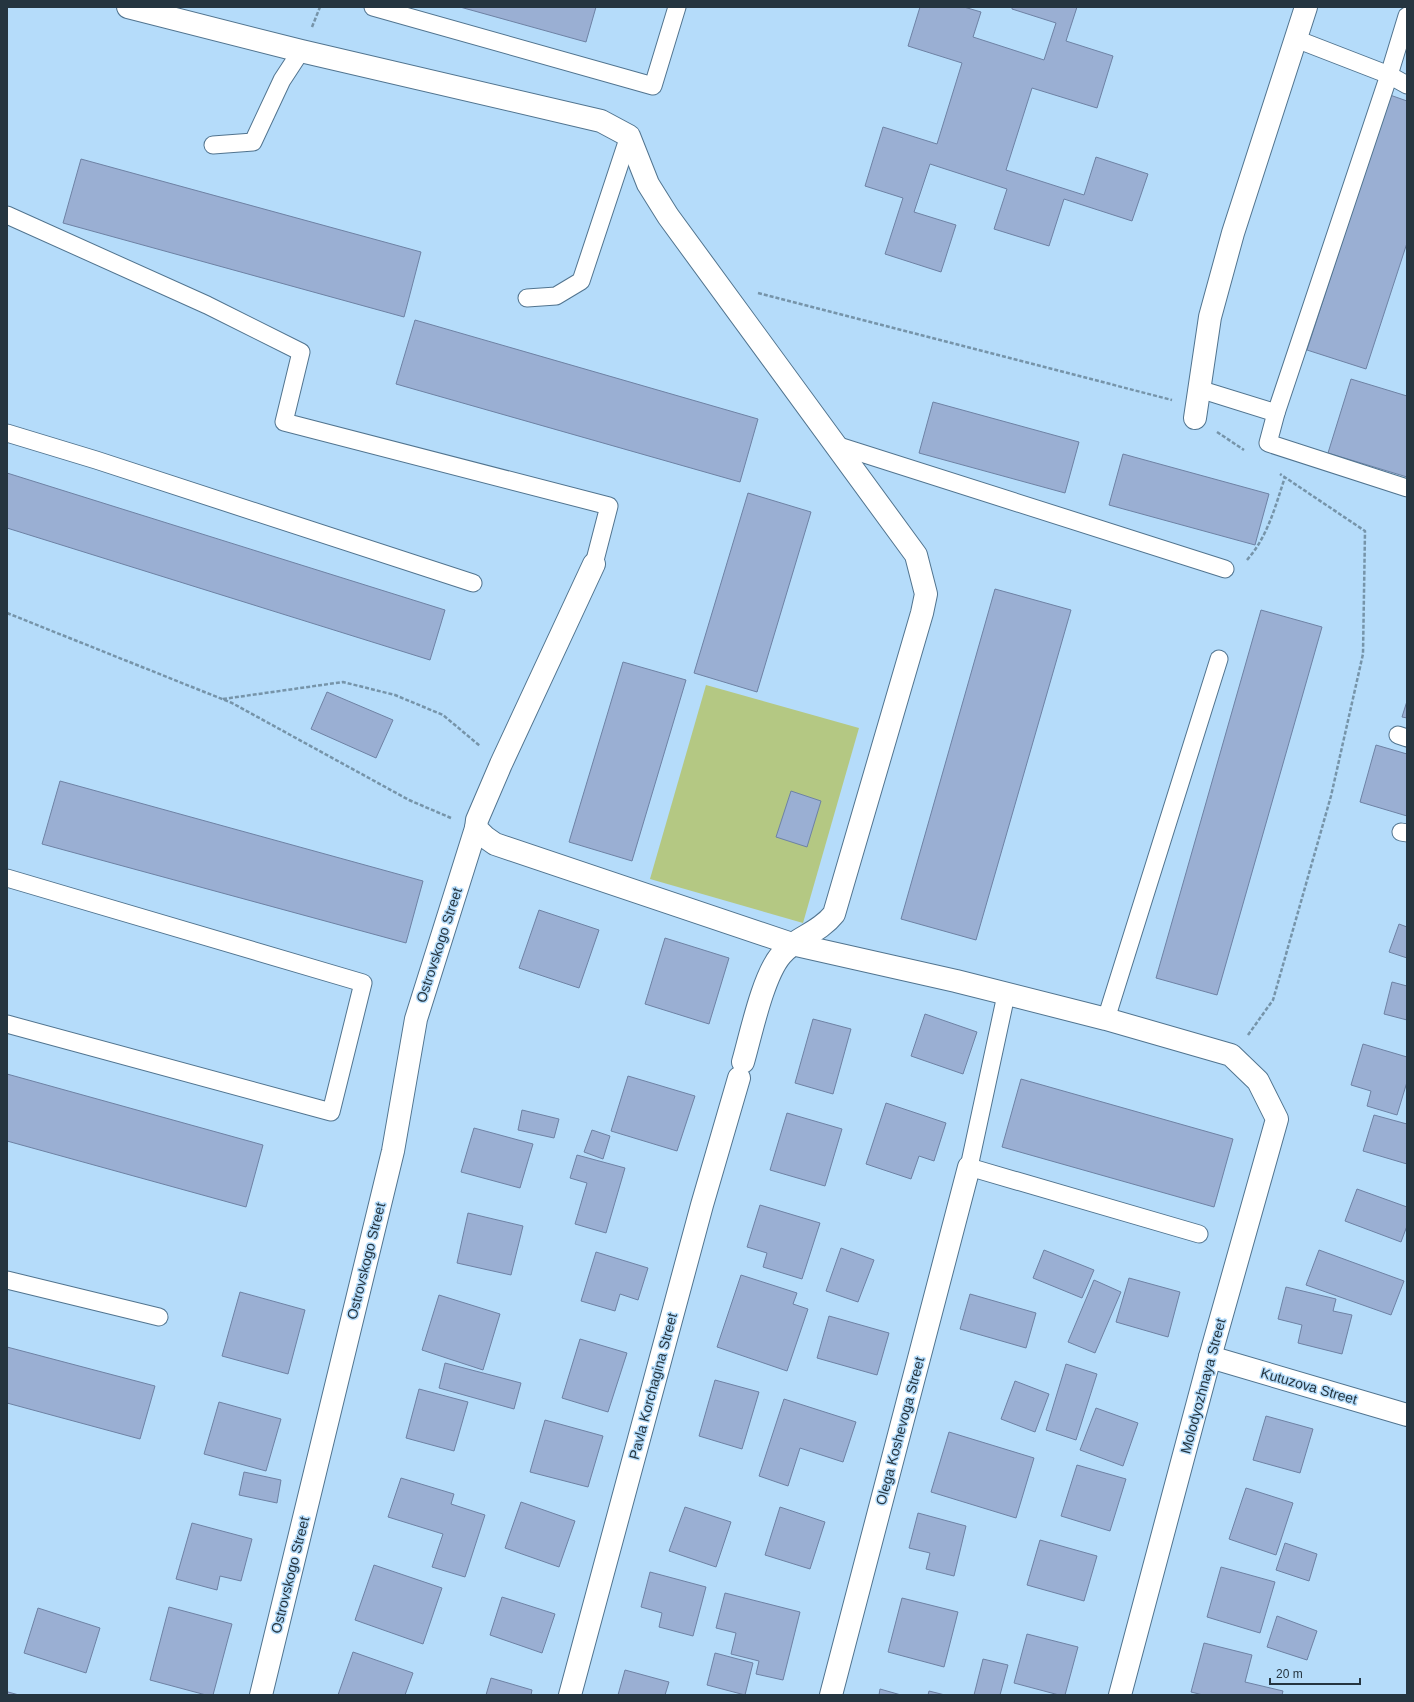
<svg xmlns="http://www.w3.org/2000/svg" width="1414" height="1702" viewBox="0 0 1414 1702" font-family="Helvetica,sans-serif">
<rect width="100%" height="100%" fill="#b5dcfa"/>
<path fill="#b4c883" d="M 706,685 L 859,728 L 803,923 L 650,879 Z"/>
<g fill="#9aafd3" stroke="#6e82a4">
<path d="M 460,7 L 596,7 L 586,42 Z"/>
<path d="M 920,7 L 964,7 L 981,12 L 973,37 L 1044,60 L 1056,23 L 1012,9 L 1012,7 L 1077,7 L 1066,41 L 1113,56 L 1097,108 L 1032,88 L 1006,170 L 1084,195 L 1096,157 L 1148,174 L 1132,221 L 1064,199 L 1049,246 L 994,229 L 1007,189 L 930,164 L 914,212 L 956,225 L 941,272 L 885,254 L 903,198 L 865,186 L 883,127 L 937,144 L 962,63 L 908,46 Z"/>
<path d="M 1390,95 L 1407,101 L 1407,243 L 1366,369 L 1307,350 Z"/>
<path d="M 81,159 L 421,252 L 404,317 L 63,223 Z"/>
<path d="M 415,320 L 758,419 L 740,482 L 396,384 Z"/>
<path d="M 1351,379 L 1407,396 L 1407,477 L 1328,453 Z"/>
<path d="M 933,402 L 1079,442 L 1065,493 L 919,453 Z"/>
<path d="M 1123,454 L 1269,494 L 1255,545 L 1109,505 Z"/>
<path d="M 7,473 L 445,610 L 430,660 L 7,528 Z"/>
<path d="M 748,493 L 811,512 L 757,692 L 694,673 Z"/>
<path d="M 995,589 L 1071,610 L 976,940 L 901,919 Z"/>
<path d="M 1261,610 L 1322,627 L 1217,995 L 1156,978 Z"/>
<path d="M 623,662 L 686,680 L 632,861 L 569,842 Z"/>
<path d="M 327,692 L 393,720 L 376,758 L 311,729 Z"/>
<path d="M 1407,701 L 1407,718 L 1402,717 Z"/>
<path d="M 1376,745 L 1407,754 L 1407,816 L 1360,802 Z"/>
<path d="M 60,781 L 423,881 L 406,943 L 42,844 Z"/>
<path d="M 791,791 L 821,801 L 807,847 L 776,837 Z"/>
<path d="M 539,910 L 599,930 L 579,988 L 519,968 Z"/>
<path d="M 1399,924 L 1407,927 L 1407,958 L 1389,952 Z"/>
<path d="M 665,938 L 729,958 L 709,1024 L 645,1004 Z"/>
<path d="M 1392,982 L 1407,986 L 1407,1020 L 1384,1014 Z"/>
<path d="M 925,1014 L 977,1032 L 963,1074 L 911,1056 Z"/>
<path d="M 813,1019 L 851,1029 L 833,1094 L 795,1083 Z"/>
<path d="M 1363,1044 L 1407,1057 L 1407,1082 L 1397,1115 L 1367,1106 L 1371,1091 L 1351,1085 Z"/>
<path d="M 7,1074 L 263,1145 L 246,1207 L 7,1141 Z"/>
<path d="M 628,1076 L 695,1096 L 677,1151 L 611,1131 Z"/>
<path d="M 1021,1079 L 1233,1139 L 1214,1207 L 1002,1147 Z"/>
<path d="M 886,1103 L 946,1123 L 934,1161 L 919,1156 L 911,1179 L 866,1164 Z"/>
<path d="M 522,1110 L 559,1119 L 554,1138 L 518,1130 Z"/>
<path d="M 787,1113 L 842,1129 L 825,1186 L 770,1170 Z"/>
<path d="M 1374,1115 L 1407,1124 L 1407,1164 L 1363,1151 Z"/>
<path d="M 474,1128 L 533,1144 L 520,1188 L 461,1172 Z"/>
<path d="M 592,1130 L 610,1136 L 603,1159 L 584,1152 Z"/>
<path d="M 577,1155 L 625,1168 L 606,1233 L 575,1224 L 587,1183 L 570,1178 Z"/>
<path d="M 1357,1189 L 1407,1207 L 1407,1226 L 1401,1242 L 1345,1221 Z"/>
<path d="M 760,1205 L 820,1223 L 802,1279 L 763,1267 L 767,1253 L 747,1247 Z"/>
<path d="M 468,1213 L 523,1226 L 511,1275 L 457,1263 Z"/>
<path d="M 841,1248 L 874,1260 L 858,1302 L 826,1291 Z"/>
<path d="M 1044,1250 L 1094,1270 L 1082,1298 L 1033,1278 Z"/>
<path d="M 1319,1250 L 1404,1281 L 1391,1315 L 1306,1285 Z"/>
<path d="M 596,1252 L 648,1268 L 638,1300 L 620,1294 L 615,1311 L 581,1301 Z"/>
<path d="M 741,1275 L 797,1293 L 793,1304 L 808,1309 L 787,1371 L 717,1347 Z"/>
<path d="M 1129,1278 L 1180,1292 L 1168,1337 L 1116,1322 Z"/>
<path d="M 1094,1280 L 1121,1292 L 1095,1353 L 1068,1342 Z"/>
<path d="M 1286,1287 L 1336,1299 L 1333,1311 L 1352,1315 L 1342,1354 L 1298,1343 L 1302,1325 L 1278,1319 Z"/>
<path d="M 240,1292 L 305,1310 L 288,1374 L 222,1356 Z"/>
<path d="M 970,1294 L 1036,1313 L 1026,1348 L 960,1329 Z"/>
<path d="M 439,1295 L 500,1314 L 483,1370 L 422,1350 Z"/>
<path d="M 829,1316 L 889,1333 L 877,1375 L 817,1358 Z"/>
<path d="M 580,1339 L 627,1353 L 608,1412 L 562,1398 Z"/>
<path d="M 7,1347 L 155,1386 L 140,1439 L 7,1403 Z"/>
<path d="M 445,1363 L 521,1383 L 514,1409 L 439,1388 Z"/>
<path d="M 1066,1364 L 1097,1374 L 1076,1440 L 1046,1430 Z"/>
<path d="M 715,1380 L 759,1392 L 742,1449 L 699,1436 Z"/>
<path d="M 1015,1381 L 1049,1394 L 1035,1432 L 1001,1419 Z"/>
<path d="M 419,1389 L 468,1402 L 454,1451 L 406,1438 Z"/>
<path d="M 784,1399 L 856,1422 L 843,1462 L 800,1448 L 788,1486 L 759,1476 Z"/>
<path d="M 219,1402 L 281,1419 L 266,1471 L 204,1454 Z"/>
<path d="M 1096,1408 L 1138,1423 L 1123,1466 L 1080,1450 Z"/>
<path d="M 1266,1416 L 1313,1429 L 1300,1473 L 1253,1460 Z"/>
<path d="M 545,1420 L 603,1436 L 588,1487 L 530,1472 Z"/>
<path d="M 949,1432 L 1034,1458 L 1016,1518 L 931,1492 Z"/>
<path d="M 1077,1465 L 1126,1479 L 1110,1531 L 1061,1516 Z"/>
<path d="M 244,1472 L 281,1480 L 277,1503 L 239,1495 Z"/>
<path d="M 401,1478 L 454,1494 L 451,1504 L 485,1515 L 465,1577 L 432,1567 L 443,1534 L 388,1517 Z"/>
<path d="M 1246,1488 L 1293,1503 L 1276,1555 L 1229,1539 Z"/>
<path d="M 521,1502 L 575,1521 L 559,1567 L 505,1548 Z"/>
<path d="M 685,1507 L 731,1522 L 716,1567 L 669,1551 Z"/>
<path d="M 780,1507 L 825,1522 L 810,1569 L 765,1555 Z"/>
<path d="M 918,1513 L 966,1526 L 954,1576 L 926,1569 L 930,1553 L 909,1548 Z"/>
<path d="M 192,1523 L 252,1539 L 241,1581 L 220,1576 L 217,1590 L 176,1579 Z"/>
<path d="M 1040,1540 L 1097,1556 L 1084,1601 L 1027,1585 Z"/>
<path d="M 1285,1543 L 1317,1554 L 1309,1581 L 1276,1570 Z"/>
<path d="M 374,1565 L 442,1588 L 423,1644 L 355,1620 Z"/>
<path d="M 1221,1567 L 1275,1582 L 1260,1633 L 1207,1617 Z"/>
<path d="M 650,1572 L 706,1587 L 693,1636 L 659,1627 L 662,1613 L 641,1607 Z"/>
<path d="M 725,1593 L 800,1612 L 783,1680 L 756,1674 L 759,1661 L 731,1654 L 736,1633 L 716,1628 Z"/>
<path d="M 502,1597 L 555,1614 L 542,1653 L 490,1635 Z"/>
<path d="M 902,1598 L 958,1612 L 944,1667 L 888,1652 Z"/>
<path d="M 169,1607 L 232,1624 L 213,1695 L 206,1695 L 150,1680 Z"/>
<path d="M 38,1608 L 100,1628 L 86,1673 L 24,1653 Z"/>
<path d="M 1277,1616 L 1317,1631 L 1307,1660 L 1267,1647 Z"/>
<path d="M 1027,1634 L 1078,1647 L 1065,1695 L 1059,1695 L 1014,1683 Z"/>
<path d="M 1204,1643 L 1252,1655 L 1245,1682 L 1283,1691 L 1282,1695 L 1203,1695 L 1191,1692 Z"/>
<path d="M 353,1652 L 413,1673 L 405,1695 L 338,1695 Z"/>
<path d="M 715,1653 L 753,1663 L 745,1695 L 707,1685 Z"/>
<path d="M 983,1659 L 1008,1665 L 1000,1695 L 974,1695 Z"/>
<path d="M 625,1670 L 669,1682 L 665,1695 L 618,1695 Z"/>
<path d="M 491,1678 L 532,1690 L 531,1695 L 486,1695 Z"/>
<path d="M 880,1689 L 901,1695 L 879,1695 Z"/>
<path d="M 929,1691 L 945,1695 L 928,1695 Z"/>
<path d="M 8,1692 L 19,1695 L 7,1695 Z"/>
</g>
<g fill="none" stroke-linecap="round" stroke-linejoin="round">
<defs>
<g id="service">
<path d="M 373,7 L 653,86 L 677,7"/>
<path d="M 1407,16 L 1389,75 L 1276,413 L 1268,443 L 1407,488"/>
<path d="M 1296,39 L 1389,75 L 1407,85"/>
<path d="M 213,145 L 253,142 L 282,80 L 301,51"/>
<path d="M 7,215 L 207,305 L 301,352 L 284,422 L 609,506 L 594,564"/>
<path d="M 527,298 L 556,296 L 581,281 L 629,136"/>
<path d="M 1199,389 L 1276,413"/>
<path d="M 7,433 L 96,460 L 473,583"/>
<path d="M 836,445 L 1225,569"/>
<path d="M 1398,735 L 1407,738"/>
<path d="M 1401,832 L 1407,833"/>
<path d="M 7,878 L 363,983 L 331,1112 L 7,1024"/>
<path d="M 1006,995 L 969,1167 L 1199,1234"/>
<path d="M 1106,1019 L 1219,659"/>
<path d="M 7,1280 L 159,1317"/>
</g>
<path id="pedestrian" d="M 1210,1357 L 1407,1415"/>
<g id="minor">
<path d="M 128,7 L 301,51 L 601,121 L 629,136 L 648,184 L 668,216 L 916,555 L 926,594 L 922,613 L 834,914 C 818,934 796,937 781,955 C 763,976 751,1034 743,1062"/>
<path d="M 1195,418 L 1210,317 L 1233,233 L 1306,7"/>
<path d="M 594,564 L 501,764 L 477,820 L 476,828 L 485,837 L 495,844 L 792,944 L 956,981 L 1106,1019 L 1231,1055 L 1258,1081 L 1277,1119 L 1210,1357 L 1120,1695"/>
<path d="M 261,1695 L 393,1151 L 416,1019 L 476,828"/>
<path d="M 570,1695 L 702,1205 L 739,1078"/>
<path d="M 831,1695 L 969,1167"/>
</g>
</defs>
<use href="#service" stroke="#51748f" stroke-width="19"/>
<use href="#pedestrian" stroke="#51748f" stroke-width="24"/>
<use href="#minor" stroke="#51748f" stroke-width="24"/>
<g stroke="#7694a9" stroke-width="2.5" stroke-dasharray="4 2" stroke-linecap="butt">
<path d="M 312,27 L 320,7"/>
<path d="M 758,293 L 1172,400"/>
<path d="M 1217,432 L 1244,450"/>
<path d="M 1247,560 C 1268,536 1275,507 1285,477"/>
<path d="M 7,613 L 232,703 L 409,800 L 451,818"/>
<path d="M 223,699 L 343,682 L 395,695 L 443,715 L 480,746"/>
<path d="M 1248,1035 L 1273,1000 L 1331,796 L 1363,654 L 1365,531 L 1280,474"/>
</g>
<use href="#service" stroke="#fff" stroke-width="17"/>
<use href="#pedestrian" stroke="#fff" stroke-width="22"/>
<use href="#minor" stroke="#fff" stroke-width="22"/>
</g>
<g text-anchor="middle" dominant-baseline="central" stroke-width="3" stroke-linejoin="round" paint-order="stroke">
<g font-size="14" fill="#253540" stroke="#b5dcfa">
<text transform="translate(439 945) rotate(-72)">Ostrovskogo Street</text>
<text transform="translate(366 1261) rotate(-76)">Ostrovskogo Street</text>
<text transform="translate(653 1386) rotate(-75)">Pavla Korchagina Street</text>
<text transform="translate(1203 1386) rotate(-75)">Molodyozhnaya Street</text>
<text transform="translate(1309 1386) rotate(16)">Kutuzova Street</text>
<text transform="translate(900 1431) rotate(-75)">Olega Koshevoga Street</text>
<text transform="translate(290 1575) rotate(-76)">Ostrovskogo Street</text>
</g>
</g>
<rect width="1414" height="1702" fill="none" stroke="#253540" stroke-width="16"/>
<path d="M1270 1678v6h90v-6" fill="none" stroke="#253540" stroke-width="2"/>
<text x="1276" y="1678" font-size="12" fill="#253540" stroke="#b5dcfa" stroke-width="3" paint-order="stroke">20 m</text>
</svg>
